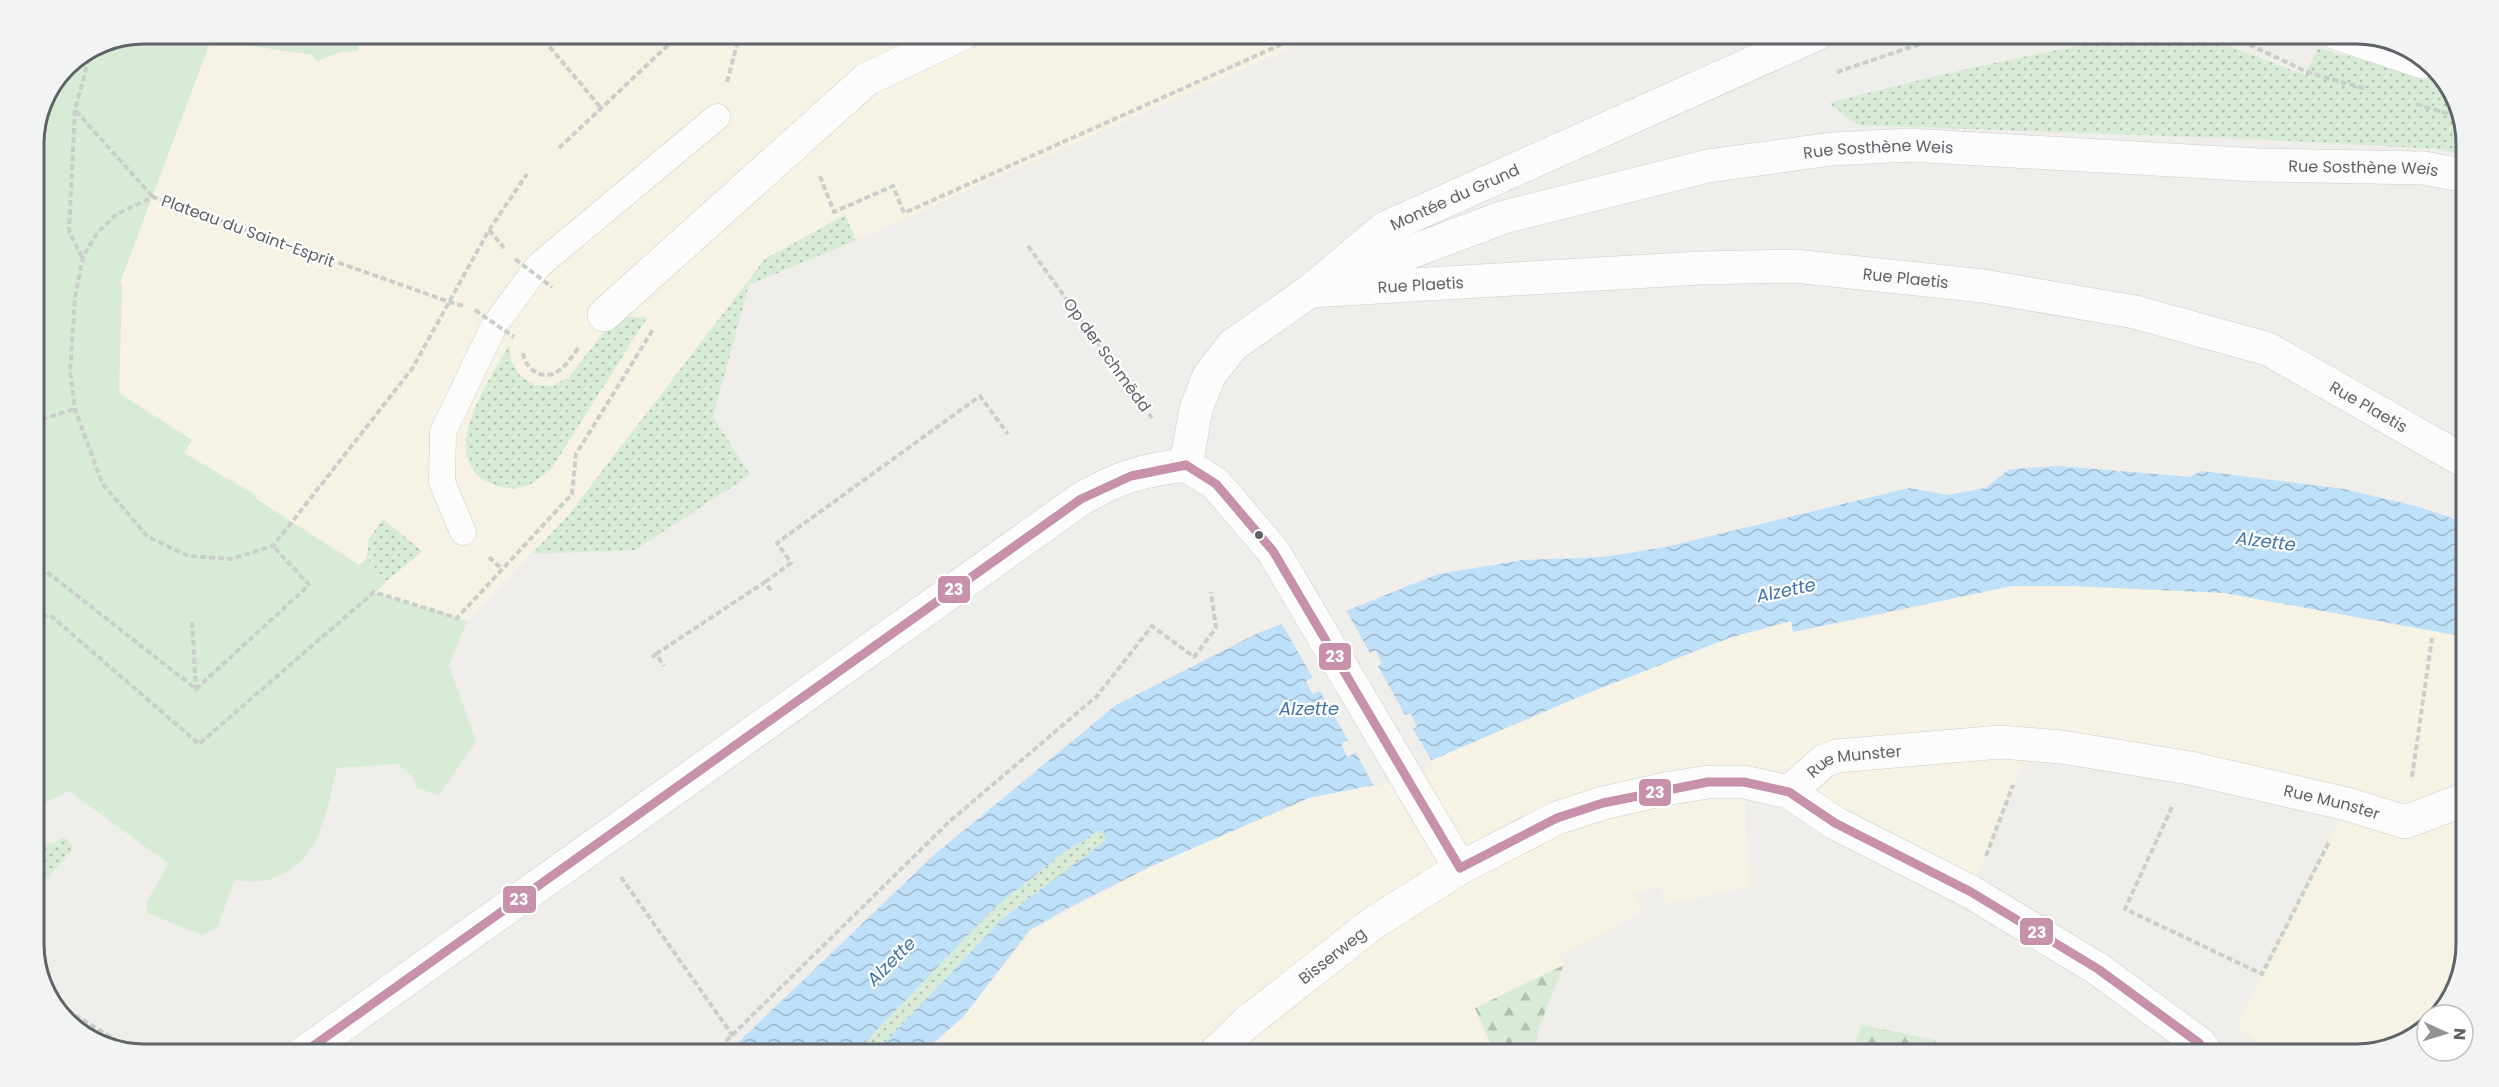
<svg xmlns="http://www.w3.org/2000/svg" width="2499" height="1087" viewBox="0 0 2499 1087" font-family="Poppins,sans-serif">
<defs>
<pattern id="grass-dots" width="8" height="8" patternUnits="userSpaceOnUse" patternTransform="scale(1.5)"><rect width="8" height="8" fill="#d8ebd6"/><path d="M2 2h.1M6 6h.1" fill="none" stroke="#b2c2b1" stroke-width="1.8" stroke-linecap="round"/></pattern>
<pattern id="forest-firs" width="22" height="20" patternUnits="userSpaceOnUse" patternTransform="scale(1.5)"><rect width="22" height="20" fill="#d8ebd6"/><path d="M5 1l3.5 6h-7zM16 11l3.5 6h-7z" fill="#b2c2b1"/></pattern>
<pattern id="water-waves" width="16" height="10" patternUnits="userSpaceOnUse" patternTransform="scale(1.5)"><rect width="16" height="10" fill="#bfe0f9"/><path d="M0 5q4-4 8 0t8 0" fill="none" stroke="#9eb9cd"/></pattern>
</defs>
<rect width="100%" height="100%" fill="#efeeea"/>
<g fill="#f7f3e4">
<path d="M 364,33 L 1324,33 L 856,240 L 846,215 L 765,259 L 570,513 L 467,621 L 374,592 L 422,552 L 369,539 L 367,558 L 359,565 L 184,453 L 191,441 L 119,393 L 122,284 L 120,283 L 211,40 L 313,55 L 317,61 L 341,52 L 358,51 L 358,42 Z"/>
<path d="M 2012,586 L 2071,586 L 2224,593 L 2466,637 L 2466,943 L 2458,985 L 2434,1015 L 2427,1015 L 2427,1023 L 2417,1035 L 2356,1054 L 2252,1054 L 2258,1044 L 2238,1026 L 2347,804 L 2029,745 L 1971,892 L 1744,782 L 1749,887 L 1667,904 L 1660,886 L 1634,894 L 1641,912 L 1559,956 L 1564,965 L 1475,1008 L 1491,1045 L 1475,1054 L 921,1054 L 963,1017 L 1031,930 L 1152,866 L 1239,828 L 1309,798 L 1374,785 L 1576,698 L 1729,638 L 1792,621 L 1793,631 L 1845,623 Z"/>
</g>
<g fill="url(#grass-dots)">
<path d="M 2153,33 L 2198,34 L 2305,75 L 2318,48 L 2448,83 L 2466,137 L 2466,155 L 2438,149 L 2251,139 L 1857,125 L 1829,103 C 1936,74 2043,51 2153,33 Z"/>
<path d="M 845,215 L 856,240 L 749,285 L 713,416 L 750,475 L 635,550 L 532,554 L 570,513 L 765,259 Z"/>
<path d="M 604,315 L 647,318 L 551,469 C 534,484 520,493 498,486 C 429,465 489,382 509,345 L 511,360 L 519,375 L 535,385 L 552,386 L 569,377 L 603,333 Z"/>
<path d="M 383,519 L 422,551 L 386,582 L 367,558 L 369,539 Z"/>
<path d="M 1098,831 L 1103,831 L 1107,840 L 1002,919 L 874,1054 L 854,1054 L 994,908 L 1063,853 Z"/>
<path d="M 64,837 L 74,848 L 33,895 L 33,838 L 51,844 Z"/>
</g>
<g fill="url(#forest-firs)">
<path d="M 1564,965 L 1539,1027 L 1534,1054 L 1475,1054 L 1491,1045 L 1475,1008 Z"/>
<path d="M 1862,1025 L 1935,1040 L 1943,1054 L 1852,1054 Z"/>
</g>
<path fill="#d8ebd6" d="M 144,33 L 364,33 L 358,42 L 358,51 L 341,52 L 317,61 L 313,55 L 211,40 L 120,283 L 122,284 L 119,393 L 192,440 L 184,453 L 256,495 L 255,498 L 359,565 L 367,558 L 386,582 L 375,593 L 467,621 L 449,665 L 476,742 L 439,795 L 416,788 L 415,779 L 398,764 L 337,768 C 326,810 322,860 276,877 C 262,883 250,883 235,879 L 217,928 L 202,935 L 147,913 L 147,901 L 169,864 L 69,791 L 33,808 L 33,137 L 66,65 L 102,41 Z"/>
<path fill="url(#water-waves)" d="M 2059,466 L 2190,477 L 2201,471 L 2344,489 L 2416,506 L 2466,523 L 2466,637 L 2224,593 L 2071,586 L 2012,586 L 1793,632 L 1791,621 L 1729,638 L 1576,698 L 1374,785 L 1309,798 L 1152,866 L 1070,907 L 1030,930 L 963,1017 L 921,1054 L 874,1054 L 1002,919 L 1106,840 L 1103,831 L 1098,831 L 1063,853 L 994,908 L 854,1054 L 726,1054 L 934,855 L 1116,705 L 1258,633 L 1282,624 L 1346,611 L 1438,574 L 1523,560 L 1603,557 L 1666,547 L 1909,488 L 1948,495 L 1985,488 L 2010,469 Z"/>
<path fill="#efeeea" d="M 1345,608 L 1370,653 L 1376,650 L 1382,664 L 1378,666 L 1405,715 L 1411,713 L 1417,727 L 1413,729 L 1434,765 L 1375,788 L 1356,753 L 1347,757 L 1341,743 L 1348,740 L 1320,691 L 1312,694 L 1306,681 L 1313,678 L 1280,621 Z"/>
<g fill="none" stroke-linecap="round" stroke-linejoin="round">
<defs>
<path id="lane" d="M 463,532 L 442,482 L 443,432 L 494,326 L 538,266 L 717,117"/>
<g id="street">
<path d="M 2336,33 L 2423,62"/>
<path id="s1" d="M 1339,279 L 1504,217 L 1708,166 L 1832,149 L 1909,145 L 2258,165 L 2424,168 L 2466,176"/>
<path id="s2" d="M 1310,291 L 1700,268 L 1795,266 L 1983,286 L 2135,312 L 2268,349 L 2466,462"/>
<path d="M 604,315 L 867,79 L 964,33"/>
<path id="s3" d="M 1186,465 L 1196,409 L 1209,376 L 1233,345 L 1310,291 L 1385,228 L 1819,33"/>
<path d="M 1186,465 L 1216,484 L 1273,551 L 1460,868"/>
<path id="s4" d="M 1789,792 L 1824,761 L 1837,756 L 2000,742 L 2062,747 L 2190,768 L 2347,804 L 2405,822 L 2466,799"/>
<path d="M 302,1054 L 1081,499 C 1119,477 1142,470 1186,465"/>
<path id="s5" d="M 1214,1054 L 1245,1024 L 1372,924 L 1460,868 L 1557,818 L 1603,803 L 1665,789 L 1708,782 L 1744,782 L 1789,792 L 1835,823 L 1971,892 L 2098,969 L 2199,1043 L 2207,1054"/>
</g>
</defs>
<use href="#lane" stroke="#cbcccc" stroke-width="27"/>
<use href="#street" stroke="#cbcccc" stroke-width="34"/>
<g stroke="#cacfcc" stroke-width="4" stroke-dasharray="6 3" stroke-linecap="butt">
<path d="M 538,33 L 601,108"/>
<path d="M 1568,33 L 1581,39 L 1582,33"/>
<path d="M 2225,33 L 2307,72 L 2366,89"/>
<path d="M 1837,72 L 1917,45 L 1971,33"/>
<path d="M 727,82 L 740,33"/>
<path d="M 2416,104 L 2459,117"/>
<path d="M 76,111 L 153,197"/>
<path d="M 559,148 L 681,33"/>
<path d="M 820,176 L 834,212 L 893,186 L 904,213 L 1307,33"/>
<path d="M 489,230 L 504,248"/>
<path d="M 1028,246 L 1152,418"/>
<path d="M 82,257 L 69,231 L 75,110 L 92,47"/>
<path d="M 463,306 L 447,301 L 153,197 L 117,214 L 97,233 L 83,257 L 75,297 L 70,372 L 75,409 L 102,483 L 147,536 L 188,556 L 231,559 L 273,546 L 412,369 L 489,230 L 527,174"/>
<path d="M 523,353 C 525,369 543,382 558,371 C 567,366 574,353 580,346"/>
<path d="M 33,422 L 75,409"/>
<path d="M 489,557 L 502,569"/>
<path d="M 33,561 L 196,689 L 309,585 L 273,546"/>
<path d="M 765,582 L 791,563 L 777,543 L 980,396 L 1008,434"/>
<path d="M 33,619 L 50,615 L 199,744 L 374,592 L 457,618 L 572,494 L 576,454 L 654,328"/>
<path d="M 192,622 L 196,689"/>
<path d="M 656,654 L 765,582 L 772,592"/>
<path d="M 652,657 L 656,654 L 664,666"/>
<path d="M 2412,777 L 2432,638"/>
<path d="M 2172,807 L 2125,909 L 2262,974 L 2329,842"/>
<path d="M 1986,856 L 2013,785"/>
<path d="M 621,877 L 733,1036"/>
<path d="M 52,1001 L 114,1039 L 128,1051"/>
<path d="M 713,1054 L 950,821 L 1097,696 L 1152,626 L 1194,657 L 1216,628 L 1211,592"/>
</g>
<use href="#lane" stroke="#fdfcfc" stroke-width="26"/>
<use href="#street" stroke="#fdfcfc" stroke-width="33"/>
<g stroke="#cacfcc" stroke-width="4" stroke-dasharray="6 3" stroke-linecap="butt">
<path d="M 515,259 L 552,287"/>
<path d="M 475,310 L 514,337"/>
</g>
<defs>
<g id="bus-1">
<path d="M 1186,465 L 1216,484 L 1273,551 L 1460,868"/>
<path d="M 1460,868 L 1557,818 L 1603,803 L 1708,782 L 1744,782 L 1789,792 L 1835,823 L 1971,892 L 2098,969 L 2199,1043 L 2207,1054"/>
<path d="M 302,1054 L 1081,499 L 1131,476 L 1186,465"/>
</g>
</defs>
<use href="#bus-1" stroke="#fff" stroke-width="14"/>
<use href="#bus-1" stroke="#c790ab" stroke-width="9"/>
</g>
<circle fill="#5f6368" stroke="#fff" stroke-width="2" cx="1259" cy="535" r="5"/>
<g text-anchor="middle" dominant-baseline="central" stroke-width="4.5" stroke-linejoin="round" paint-order="stroke">
<g font-size="16" fill="#5f6368" stroke="#fff">
<text stroke="none"><textPath href="#s1" startOffset="558">Rue Sosthène Weis</textPath></text>
<text stroke="none"><textPath href="#s1" startOffset="1044">Rue Sosthène Weis</textPath></text>
<text stroke="none"><textPath href="#s3" startOffset="400">Montée du Grund</textPath></text>
<text transform="translate(248 231) rotate(20)">Plateau du Saint-Esprit</text>
<text stroke="none"><textPath href="#s2" startOffset="597">Rue Plaetis</textPath></text>
<text stroke="none"><textPath href="#s2" startOffset="111">Rue Plaetis</textPath></text>
<text transform="translate(1107 355) rotate(54)">Op der Schmëdd</text>
<text stroke="none"><textPath href="#s2" startOffset="1083">Rue Plaetis</textPath></text>
<text stroke="none"><textPath href="#s4" startOffset="76">Rue Munster</textPath></text>
<text stroke="none"><textPath href="#s4" startOffset="562">Rue Munster</textPath></text>
<text stroke="none"><textPath href="#s5" startOffset="154">Bisserweg</textPath></text>
</g>
<g font-size="18" font-style="italic" fill="#4174aa" stroke="#fff">
<text transform="translate(2266 541) rotate(7)">Alzette</text>
<text transform="translate(1786 590) rotate(-12)">Alzette</text>
<text x="1309" y="708">Alzette</text>
<text transform="translate(891 961) rotate(-45)">Alzette</text>
</g>
</g>
<path d="M0 0H2499V1087H0ZM144 44H2356A100 100 0 0 1 2456 144V944A100 100 0 0 1 2356 1044H144A100 100 0 0 1 44 944V144A100 100 0 0 1 144 44Z" fill="#f2f3f3" fill-rule="evenodd"/>
<path fill="none" stroke="#5f6368" stroke-width="3" d="M144 44H2356A100 100 0 0 1 2456 144V944A100 100 0 0 1 2356 1044H144A100 100 0 0 1 44 944V144A100 100 0 0 1 144 44Z"/>
<g stroke="#fff" stroke-width="2">
<rect x="937" y="575" width="34" height="29" rx="6" fill="#c790ab"/>
<rect x="1318" y="642" width="34" height="29" rx="6" fill="#c790ab"/>
<rect x="1638" y="778" width="34" height="29" rx="6" fill="#c790ab"/>
<rect x="502" y="885" width="35" height="29" rx="6" fill="#c790ab"/>
<rect x="2019" y="917" width="35" height="29" rx="6" fill="#c790ab"/>
</g>
<g font-size="16" text-anchor="middle" font-weight="bold" fill="#fff">
<text x="954" y="595">23</text>
<text x="1335" y="662">23</text>
<text x="1655" y="798">23</text>
<text x="519" y="905">23</text>
<text x="2037" y="938">23</text>
</g>
<g transform="translate(2445 1033) rotate(94)"><circle r="28" fill="#ffffff" stroke="#bfc1c3" stroke-width="1.5"/>
<path d="M0-4.5L10 22L0 15L-10 22Z" fill="#919496"/>
<text y="-9" font-size="16" font-weight="bold" text-anchor="middle" fill="#5f6368">N</text>
</g>
</svg>
